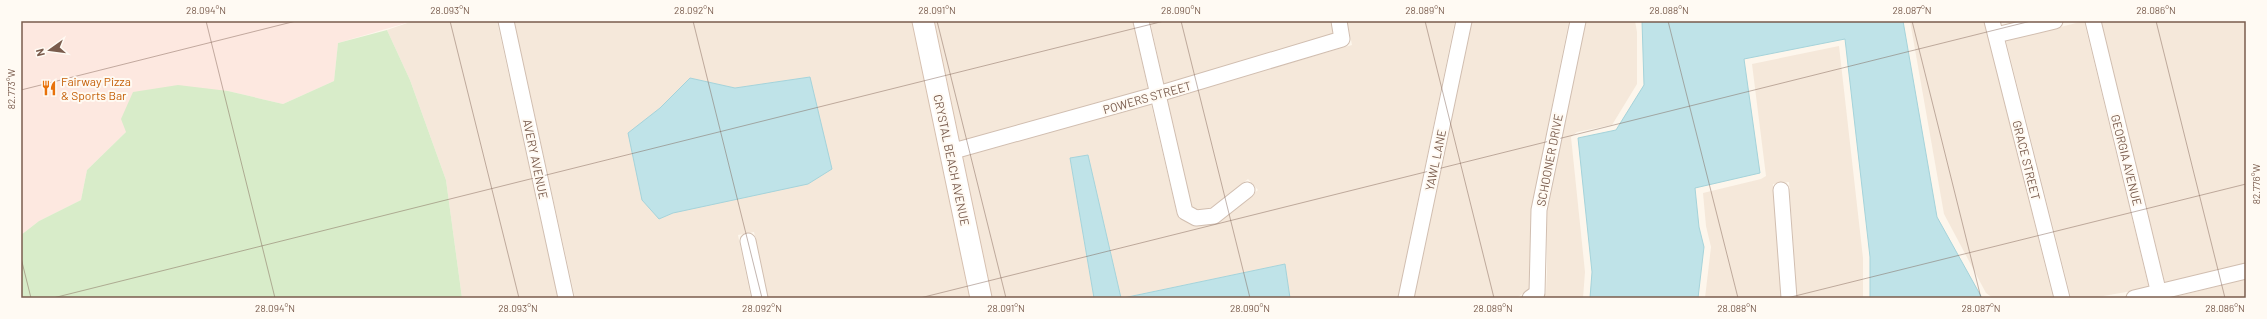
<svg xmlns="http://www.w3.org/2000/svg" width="2267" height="319" viewBox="0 0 2267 319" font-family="Barlow,sans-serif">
<rect width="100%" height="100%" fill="#fdf6ec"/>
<g fill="#f5e8da" fill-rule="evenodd">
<path d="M 413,21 L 497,21 L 558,298 L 462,298 L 446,180 L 410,80 L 387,30 Z"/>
<path d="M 514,21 L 915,21 L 972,298 L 768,298 L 754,232 L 738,235 L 751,298 L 575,298 ZM 810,77 L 673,213 L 659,219 L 629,133 L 660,108 L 690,78 L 735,88 Z"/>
<path d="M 932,21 L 1133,21 L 1148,89 L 957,142 Z"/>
<path d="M 1150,21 L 1330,21 L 1333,34 L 1164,85 Z"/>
<path d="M 1347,21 L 1455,21 L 1398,298 L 1290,298 L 1285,264 L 1121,298 L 1088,155 L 1070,158 L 1094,298 L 989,298 L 960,157 L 1151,104 L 1177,214 L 1192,224 L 1219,221 L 1258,190 L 1248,179 L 1210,209 L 1198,210 L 1192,207 L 1167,99 L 1352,45 Z"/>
<path d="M 1472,21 L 1569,21 L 1531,211 L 1529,289 L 1518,297 L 1514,298 L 1414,298 Z"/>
<path d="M 1586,21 L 1635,21 L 1637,32 L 1637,84 L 1612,125 L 1577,132 L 1571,137 L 1585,272 L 1583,298 L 1543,298 L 1546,293 L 1547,270 L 1547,211 Z"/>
<path d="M 1910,21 L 1984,21 L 2053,298 L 1993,298 L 1986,293 L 1944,214 Z"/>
<path d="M 2084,21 L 2149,288 L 2092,298 L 2071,298 L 2006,41 Z"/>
<path d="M 2101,21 L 2246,21 L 2246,264 L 2165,284 Z"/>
<path d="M 1839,46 L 1863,258 L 1863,298 L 1797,298 L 1789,182 L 1773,184 L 1781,298 L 1705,298 L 1711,247 L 1706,226 L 1703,193 L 1761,179 L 1766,176 L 1752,64 Z"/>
<path d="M 2246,279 L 2246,298 L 2171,298 Z"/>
</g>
<path fill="#fde8e0" d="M 21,21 L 413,21 L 338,43 L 334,81 L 283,104 L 228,91 L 126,132 L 87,170 L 81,200 L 39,221 L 21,235 Z"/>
<path fill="#d8ecc9" d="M 387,30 L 410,80 L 446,180 L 462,298 L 21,298 L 21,235 L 39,221 L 81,200 L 87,170 L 126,132 L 121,119 L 133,92 L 178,85 L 228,91 L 283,104 L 334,81 L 338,43 Z"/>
<g fill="#bfe3e8" stroke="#a5d3da">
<path d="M 1642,21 L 1903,21 L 1937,217 L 1982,298 L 1870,298 L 1870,257 L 1845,39 L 1744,59 L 1760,173 L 1695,188 L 1699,227 L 1704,247 L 1698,298 L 1590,298 L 1592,272 L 1578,138 L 1616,130 L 1644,85 Z"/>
<path d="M 810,77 L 832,169 L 808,184 L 673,213 L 659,219 L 642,200 L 628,133 L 660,108 L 690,78 L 735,88 Z"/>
<path d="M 1088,155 L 1121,298 L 1094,298 L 1070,158 Z"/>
<path d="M 1285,264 L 1290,298 L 1123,298 Z"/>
</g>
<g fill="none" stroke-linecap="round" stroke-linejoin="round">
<defs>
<g id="street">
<path d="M 506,21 L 566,298"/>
<path d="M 1141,21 L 1185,212 L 1196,218 L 1214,216 L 1247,190"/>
<path d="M 1992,21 L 2062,298"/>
<path d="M 2093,21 L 2160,298"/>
<path d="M 1996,35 L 2055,21"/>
<path d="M 950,152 L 1158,94 L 1342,39 L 1339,21"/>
<path d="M 1781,190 L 1789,298"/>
<path d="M 748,241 L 760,298"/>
<path d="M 1406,298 L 1464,21"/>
<path d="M 1530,298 L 1537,293 L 1539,210 L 1578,21"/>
<path d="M 2134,298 L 2246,271"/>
</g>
<path id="secondary" d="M 923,21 L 981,298"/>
</defs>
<use href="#street" stroke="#d1beb0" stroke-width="17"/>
<use href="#secondary" stroke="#d6c0b0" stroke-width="23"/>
<use href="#street" stroke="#fff" stroke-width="15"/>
<use href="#secondary" stroke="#fff" stroke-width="21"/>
</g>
<path fill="none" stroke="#7a5c4d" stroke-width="1" stroke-opacity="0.45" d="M 206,21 L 275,298M 450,21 L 519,298M 693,21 L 762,298M 937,21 L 1006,298M 1181,21 L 1250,298M 1425,21 L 1494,298M 1668,21 L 1738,298M 1912,21 L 1981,298M 2156,21 L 2225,298M 21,90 L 296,21M 21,258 L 31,298M 53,298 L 1164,21M 920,298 L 2031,21M 1787,298 L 2246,184"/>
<defs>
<symbol id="restaurant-bare" viewBox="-9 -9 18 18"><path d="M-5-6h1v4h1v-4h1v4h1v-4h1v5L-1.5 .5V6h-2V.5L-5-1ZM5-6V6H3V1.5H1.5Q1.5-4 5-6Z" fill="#e8710a" stroke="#fffaf3" stroke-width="2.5" paint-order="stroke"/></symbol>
</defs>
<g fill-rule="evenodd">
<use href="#restaurant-bare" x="38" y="77" width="22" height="22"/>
</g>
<g text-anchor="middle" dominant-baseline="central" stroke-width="4" stroke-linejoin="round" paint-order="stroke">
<g font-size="12" fill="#c56008" stroke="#fffaf3" text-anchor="start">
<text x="61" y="81">Fairway Pizza<tspan x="61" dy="14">&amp; Sports Bar</tspan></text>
</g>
<g font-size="12" fill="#7a5c4d" stroke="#fffaf3">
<text transform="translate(1147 97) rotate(-16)">POWERS STREET</text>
<text transform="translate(536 159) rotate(78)">AVERY AVENUE</text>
<text transform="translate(952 160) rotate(78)">CRYSTAL BEACH AVENUE</text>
<text transform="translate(1435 160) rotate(-78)">YAWL LANE</text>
<text transform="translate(1549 160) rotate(-79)">SCHOONER DRIVE</text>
<text transform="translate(2027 160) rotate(76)">GRACE STREET</text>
<text transform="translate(2127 160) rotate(76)">GEORGIA AVENUE</text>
</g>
</g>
<rect width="2267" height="319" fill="none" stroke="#fffaf3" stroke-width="44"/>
<g transform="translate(50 50) rotate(256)" stroke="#fffaf3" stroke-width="3" paint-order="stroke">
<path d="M0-3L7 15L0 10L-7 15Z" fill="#7a5c4d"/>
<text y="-6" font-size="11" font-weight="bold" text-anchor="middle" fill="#7a5c4d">N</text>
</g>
<rect x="22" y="22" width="2223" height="275" fill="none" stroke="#7a5c4d" stroke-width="1.5"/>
<g font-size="10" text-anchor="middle" fill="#7a5c4d">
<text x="206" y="14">28.094°N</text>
<text x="450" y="14">28.093°N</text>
<text x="694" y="14">28.092°N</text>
<text x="937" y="14">28.091°N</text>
<text x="1181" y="14">28.090°N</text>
<text x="1425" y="14">28.089°N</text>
<text x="1669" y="14">28.088°N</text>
<text x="1912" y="14">28.087°N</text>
<text x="2156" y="14">28.086°N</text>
<text transform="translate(11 89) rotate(-90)" y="4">82.773°W</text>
<text transform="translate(2256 184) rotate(-90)" y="4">82.776°W</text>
<text x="275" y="312">28.094°N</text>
<text x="518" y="312">28.093°N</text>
<text x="762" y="312">28.092°N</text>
<text x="1006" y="312">28.091°N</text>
<text x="1250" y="312">28.090°N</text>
<text x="1493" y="312">28.089°N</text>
<text x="1737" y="312">28.088°N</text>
<text x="1981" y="312">28.087°N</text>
<text x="2225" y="312">28.086°N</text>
</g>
</svg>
